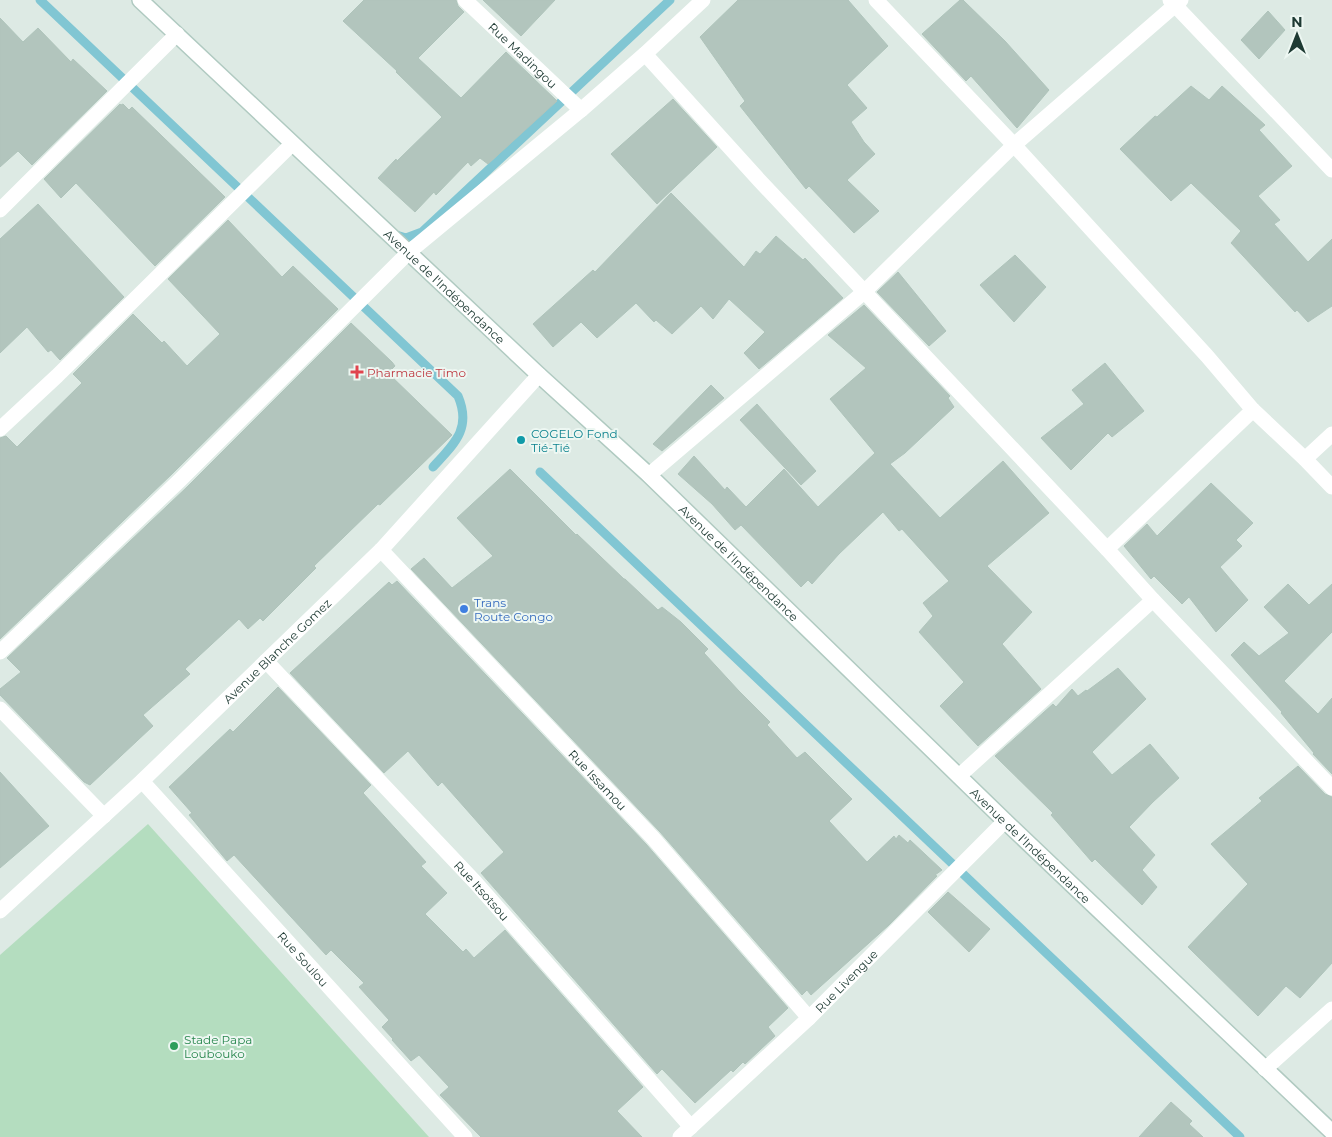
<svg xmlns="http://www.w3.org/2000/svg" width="1332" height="1137" viewBox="0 0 1332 1137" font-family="Montserrat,sans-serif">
<rect width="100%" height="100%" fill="#ddeae4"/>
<path fill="#b4ddbf" d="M 148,824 L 429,1137 L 0,1137 L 0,955 Z"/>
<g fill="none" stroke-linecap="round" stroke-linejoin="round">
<g stroke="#81c6d3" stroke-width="9">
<path d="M 40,0 L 458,396 C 472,429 454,444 433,467"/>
<path d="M 393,234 L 406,238 L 422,232 L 670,0"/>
<path d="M 540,472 L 1240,1137"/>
</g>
</g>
<g fill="#b2c5bd" stroke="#afc4bb">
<path d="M 364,0 L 456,0 L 458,6 L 464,12 L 418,58 L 461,98 L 506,52 L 557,101 L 488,164 L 480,158 L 471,166 L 468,162 L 436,195 L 434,192 L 415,212 L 378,178 L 396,159 L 397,161 L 442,117 L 396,72 L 397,71 L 343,21 Z"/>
<path d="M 483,0 L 555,0 L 521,36 Z"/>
<path d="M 738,0 L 848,0 L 888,46 L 847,85 L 867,108 L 851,122 L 864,142 L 875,154 L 847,180 L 879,211 L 854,233 L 809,186 L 806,189 L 740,106 L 745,101 L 700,37 Z"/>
<path d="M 960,0 L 963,0 L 1005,41 L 1049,90 L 1017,128 L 971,76 L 966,81 L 922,34 Z"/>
<path d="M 1268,11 L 1285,30 L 1259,59 L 1241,40 Z"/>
<path d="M 0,18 L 23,42 L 38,28 L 71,62 L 73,59 L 107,91 L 32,165 L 18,151 L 0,167 Z"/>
<path d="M 1191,86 L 1209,100 L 1222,86 L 1265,125 L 1259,130 L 1292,166 L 1258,196 L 1280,220 L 1274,224 L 1308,262 L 1332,239 L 1332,306 L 1308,322 L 1297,310 L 1295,312 L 1231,243 L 1241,231 L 1191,183 L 1171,201 L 1120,149 L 1155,116 L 1157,117 Z"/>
<path d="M 673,99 L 717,147 L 657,204 L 611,154 Z"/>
<path d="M 120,104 L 121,105 L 123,104 L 129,110 L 132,107 L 225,197 L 155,266 L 76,183 L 61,198 L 44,179 Z"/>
<path d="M 671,193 L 744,267 L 756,251 L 760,254 L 776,236 L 803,260 L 805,258 L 843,298 L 759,369 L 744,353 L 765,332 L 729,299 L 713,319 L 701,306 L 672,334 L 656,320 L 654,322 L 636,303 L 597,338 L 581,322 L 553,347 L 533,324 L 593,270 L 595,272 Z"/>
<path d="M 38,204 L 124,297 L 60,360 L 51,350 L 48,352 L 27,327 L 0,353 L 0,239 Z"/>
<path d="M 228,220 L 282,277 L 293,266 L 338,309 L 173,473 L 0,639 L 0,438 L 6,436 L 17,447 L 82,383 L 73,374 L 133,314 L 162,343 L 164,341 L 187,366 L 220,334 L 168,279 Z"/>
<path d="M 1015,255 L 1046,287 L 1014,322 L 980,285 Z"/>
<path d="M 898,272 L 946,331 L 929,346 L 877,292 Z"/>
<path d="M 864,305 L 950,396 L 948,398 L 954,407 L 905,453 L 890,464 L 940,518 L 1003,461 L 1049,513 L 987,566 L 1032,612 L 1002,644 L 1041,689 L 978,746 L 940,706 L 964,682 L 919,632 L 933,616 L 923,603 L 949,581 L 902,529 L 899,531 L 883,512 L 839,554 L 812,584 L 808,580 L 801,587 L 741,525 L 735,530 L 712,504 L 678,474 L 694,456 L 725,490 L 727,487 L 746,507 L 784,469 L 818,507 L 875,453 L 830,399 L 866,368 L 828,335 Z"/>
<path d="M 351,323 L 392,362 L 395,366 L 388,373 L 452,435 L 380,505 L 378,504 L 314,566 L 316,568 L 263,621 L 260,618 L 248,629 L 239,619 L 185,669 L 190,674 L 143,715 L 153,726 L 90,785 L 84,782 L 0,695 L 0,689 L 21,672 L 7,658 L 187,487 Z"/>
<path d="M 1105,363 L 1144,411 L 1112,437 L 1108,433 L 1071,470 L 1041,438 L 1084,404 L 1072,390 Z"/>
<path d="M 711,385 L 724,398 L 662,451 L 653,444 Z"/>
<path d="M 757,404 L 816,471 L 801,485 L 740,420 Z"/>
<path d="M 510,469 L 576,535 L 577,534 L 624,579 L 625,579 L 658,610 L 662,607 L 681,622 L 708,649 L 704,653 L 739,691 L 770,722 L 767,725 L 797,758 L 805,752 L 852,799 L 829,821 L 867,862 L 894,836 L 896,839 L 899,835 L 908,843 L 910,840 L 942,870 L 935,875 L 937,876 L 889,925 L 811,995 L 807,990 L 802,995 L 660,832 L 411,569 L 424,558 L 452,588 L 493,556 L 457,518 Z"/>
<path d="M 1211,483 L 1253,523 L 1236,540 L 1242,546 L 1220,567 L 1248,600 L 1216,632 L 1189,597 L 1182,604 L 1154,576 L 1151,579 L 1124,546 L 1147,524 L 1157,536 Z"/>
<path d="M 397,581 L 646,844 L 788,1008 L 768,1027 L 775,1036 L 745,1064 L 743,1062 L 733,1072 L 731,1070 L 695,1103 L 662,1069 L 657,1074 L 481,873 L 504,852 L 442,782 L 438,786 L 408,751 L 384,773 L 290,673 L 389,582 L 392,585 Z"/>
<path d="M 1288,584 L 1309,605 L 1332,584 L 1332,632 L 1284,681 L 1318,714 L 1332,698 L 1332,774 L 1313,754 L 1314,753 L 1281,713 L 1282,712 L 1231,655 L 1244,642 L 1259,656 L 1289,633 L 1264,607 Z"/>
<path d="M 1118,668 L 1146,699 L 1092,752 L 1112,775 L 1150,744 L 1179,778 L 1153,802 L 1129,827 L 1155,855 L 1142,870 L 1157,887 L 1142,905 L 1095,859 L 1092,862 L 1051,815 L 1053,813 L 995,756 L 1053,704 L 1056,707 L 1072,689 L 1078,696 L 1086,690 L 1087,691 Z"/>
<path d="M 278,687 L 371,785 L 363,793 L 426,862 L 421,866 L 447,893 L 425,914 L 463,952 L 466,949 L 474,958 L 505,930 L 643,1087 L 617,1111 L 642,1137 L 481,1137 L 440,1095 L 449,1087 L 419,1055 L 411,1061 L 392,1040 L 393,1039 L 382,1027 L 389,1020 L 359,987 L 364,983 L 331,950 L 326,955 L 234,855 L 227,861 L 189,815 L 192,813 L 169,787 L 230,729 L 233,732 Z"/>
<path d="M 1298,766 L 1325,794 L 1332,797 L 1332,963 L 1300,998 L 1286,986 L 1258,1016 L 1188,947 L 1248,884 L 1211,844 L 1262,801 L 1259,798 Z"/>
<path d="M 0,772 L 49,826 L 0,868 Z"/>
<path d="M 948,892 L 990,929 L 969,952 L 928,912 Z"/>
<path d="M 1171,1102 L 1192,1121 L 1189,1124 L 1203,1137 L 1139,1137 Z"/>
</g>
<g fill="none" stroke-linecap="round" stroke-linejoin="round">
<defs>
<g id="secondary">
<path id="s7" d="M 140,0 L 539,375 L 649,475 L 1005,821 L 1332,1132"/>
</g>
</defs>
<use href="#secondary" stroke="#b0cac1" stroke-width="18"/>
<g stroke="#fff" stroke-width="15">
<path id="s1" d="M 465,0 L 581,110"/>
<path d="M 876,0 L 1014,145 L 1207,356 L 1253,410 L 1305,459 L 1332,487"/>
<path d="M 1170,0 L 1332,170"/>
<path d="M 645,54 L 759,180 L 1107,549 L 1153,600 L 1332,788"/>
<path d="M 0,210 L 177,34"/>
<path d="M 0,429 L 57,376 L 292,144"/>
<path d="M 1305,459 L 1332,434"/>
<path d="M 649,475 L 864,292 L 1014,145 L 1181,0"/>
<path d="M 1107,549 L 1253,410"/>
<path id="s2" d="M 381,550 L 653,838 L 809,1018"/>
<path d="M 0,652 L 180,480 L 409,252 L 581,110 L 645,54 L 703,0"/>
<path id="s3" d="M 266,661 L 475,882 L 691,1127"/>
<path d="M 0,709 L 104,816"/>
<path d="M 959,776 L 1153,600"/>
<path id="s4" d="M 142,781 L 465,1137"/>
<path id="s5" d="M 0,911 L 142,781 L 381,550 L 539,375"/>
<path d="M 1265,1069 L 1332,1009"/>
<path id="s6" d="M 680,1137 L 809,1018 L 1005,821"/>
</g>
<use href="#secondary" stroke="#fff" stroke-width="15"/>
</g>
<path fill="#e0444e" stroke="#edf7f2" stroke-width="2" d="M354.5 364.5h5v5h5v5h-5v5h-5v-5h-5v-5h5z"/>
<circle fill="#0f9aa8" stroke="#edf7f2" stroke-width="2" cx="521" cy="440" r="5"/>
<circle fill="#3f7fe0" stroke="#edf7f2" stroke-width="2" cx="464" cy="609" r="5"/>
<circle fill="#2e9e5b" stroke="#edf7f2" stroke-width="2" cx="174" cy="1046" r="5"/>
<g text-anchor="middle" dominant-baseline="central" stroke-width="4" stroke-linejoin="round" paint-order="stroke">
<g font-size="12" fill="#1e3a33" stroke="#edf7f2">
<text stroke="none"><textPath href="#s1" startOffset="80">Rue Madingou</textPath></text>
<text stroke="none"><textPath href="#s7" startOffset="418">Avenue de l'Indépendance</textPath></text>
<text stroke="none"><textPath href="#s7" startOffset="822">Avenue de l'Indépendance</textPath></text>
<text stroke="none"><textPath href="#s5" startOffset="380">Avenue Blanche Gomez</textPath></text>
<text stroke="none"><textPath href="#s2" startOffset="316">Rue Issamou</textPath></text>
<text stroke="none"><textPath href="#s7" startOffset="1228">Avenue de l'Indépendance</textPath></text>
<text stroke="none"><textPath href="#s3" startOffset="315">Rue Itsotsou</textPath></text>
<text stroke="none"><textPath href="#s4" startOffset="240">Rue Soulou</textPath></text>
<text stroke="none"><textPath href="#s6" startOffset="228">Rue Livengue</textPath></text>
</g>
<g font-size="12" fill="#be3a42" stroke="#edf7f2" text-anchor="start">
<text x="367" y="372">Pharmacie Timo</text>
</g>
<g font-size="12" fill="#0d838f" stroke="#edf7f2" text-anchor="start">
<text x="531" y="433">COGELO Fond<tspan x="531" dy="14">Tié-Tié</tspan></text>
</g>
<g font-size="12" fill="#366cbe" stroke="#edf7f2" text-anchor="start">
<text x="474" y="602">Trans<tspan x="474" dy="14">Route Congo</tspan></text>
</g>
<g font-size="12" fill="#27864d" stroke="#edf7f2" text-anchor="start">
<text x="184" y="1039">Stade Papa<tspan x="184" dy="14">Loubouko</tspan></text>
</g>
</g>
<g transform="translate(1297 35)" stroke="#edf7f2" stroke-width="4" paint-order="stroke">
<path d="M0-4L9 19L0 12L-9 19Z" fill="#1e3a33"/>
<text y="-8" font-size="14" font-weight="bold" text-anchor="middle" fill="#1e3a33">N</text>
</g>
</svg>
